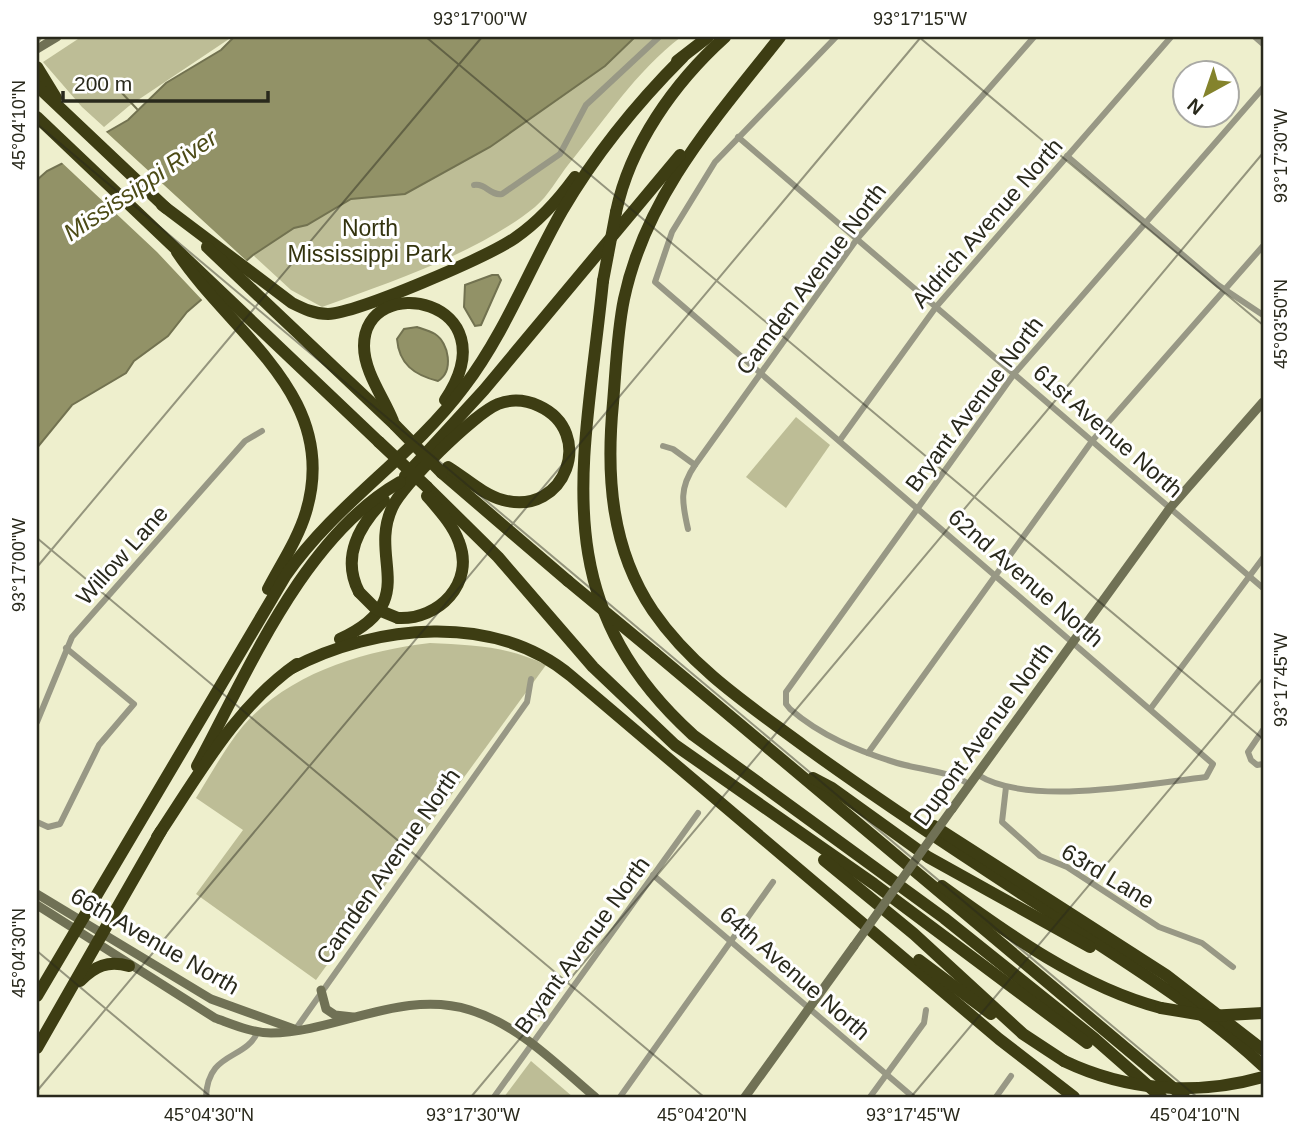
<svg xmlns="http://www.w3.org/2000/svg" width="1300" height="1134" viewBox="0 0 1300 1134" font-family="Helvetica,sans-serif">
<rect width="100%" height="100%" fill="#eeefcd"/>
<g fill="#bdbd96">
<path d="M 81,37 L 232,37 L 129,106 L 104,127 L 82,107 L 43,62 Z"/>
<path d="M 635,37 L 681,37 C 636,71 604,121 568,165 C 558,178 548,196 535,207 C 478,253 391,282 322,307 L 291,290 L 253,255 L 294,228 L 307,224 L 351,199 L 405,194 L 490,147 L 605,66 Z"/>
<path d="M 796,417 L 830,445 L 786,508 L 746,477 Z"/>
<path d="M 430,643 C 472,645 508,646 546,665 L 316,980 L 196,894 L 243,830 L 196,798 C 211,774 225,748 243,726 C 289,673 363,651 430,643 Z"/>
<path d="M 531,1061 L 573,1097 L 504,1097 Z"/>
</g>
<g fill="#929267" stroke="#727250" stroke-width="2">
<path d="M 234,37 L 635,37 L 605,66 L 490,147 L 405,194 L 351,199 L 307,225 L 294,228 L 253,255 L 187,312 L 168,336 L 134,361 L 126,373 L 72,405 L 37,448 L 37,180 L 47,171 L 83,153 L 90,142 L 128,120 L 166,83 L 221,50 Z"/>
<path d="M 492,275 L 498,275 L 501,280 L 481,325 L 475,326 L 464,307 L 465,285 Z"/>
<path d="M 417,327 C 423,329 430,331 435,334 C 449,343 454,371 438,381 C 414,375 399,364 397,339 L 404,329 Z"/>
</g>
<path fill="#eeefcd" d="M 104,130 L 249,263 L 204,302 L 157,252 L 59,160 L 81,150 L 87,140 Z"/>
<g fill="none" stroke-linecap="round" stroke-linejoin="round">
<path stroke="#727250" stroke-width="2" d="M 121,92 L 137,109"/>
<g stroke="#989885" stroke-width="6">
<path d="M 836,37 L 715,162 L 672,232 L 655,282 L 1213,764 L 1206,777 C 1146,784 1029,807 978,775"/>
<path d="M 1255,37 L 1263,44"/>
<path d="M 738,137 L 1263,588"/>
<path d="M 1067,156 L 1218,285 L 1263,315"/>
<path d="M 474,185 C 486,183 490,196 502,194 L 560,154 L 586,105 L 659,37"/>
<path d="M 840,440 L 936,307 L 1171,37"/>
<path d="M 663,446 L 673,449 L 695,465"/>
<path d="M 688,529 C 682,503 679,488 695,465 L 857,239 L 1034,37"/>
<path d="M 1151,708 L 1263,558"/>
<path d="M 37,722 L 72,637 L 245,441 L 262,431"/>
<path d="M 1263,730 L 1248,752 L 1251,760 L 1257,765 L 1263,764"/>
<path d="M 868,753 L 1092,441 L 1263,246"/>
<path d="M 970,785 C 950,771 921,770 897,763 C 858,751 821,736 790,709 L 786,704 L 786,692 L 1014,374 L 1263,88"/>
<path d="M 1006,787 L 1002,822 L 1040,856 L 1067,867 L 1159,927 L 1202,943 L 1233,967"/>
<path d="M 37,822 L 48,827 L 60,824 L 99,745 L 134,704 L 66,648"/>
<path d="M 653,875 L 913,1097"/>
<path d="M 295,1030 L 527,702 L 531,679"/>
<path d="M 206,1097 C 208,1050 246,1061 258,1031"/>
<path d="M 494,1097 L 698,813"/>
<path d="M 620,1097 L 773,882"/>
<path d="M 870,1097 L 924,1023 L 926,1010"/>
<path d="M 996,1097 L 1011,1076"/>
</g>
<g stroke="#707155" stroke-width="9">
<path d="M 37,49 L 57,37"/>
<path d="M 952,809 L 1170,508 L 1263,402"/>
<path d="M 37,894 L 211,999 L 294,1029"/>
<path d="M 37,905 L 215,1018 C 232,1024 252,1033 271,1033 C 337,1032 403,989 470,1010 C 519,1025 556,1064 595,1097"/>
<path d="M 321,990 L 326,1009 L 335,1015 L 353,1017"/>
<path d="M 745,1097 L 854,946"/>
</g>
<g stroke="#3d3d13" stroke-width="12">
<path d="M 780,37 C 716,118 646,195 624,299 C 617,333 616,368 613,403 C 606,476 611,549 653,611 C 692,668 750,706 804,746 C 891,809 981,867 1071,926 C 1137,970 1205,1011 1263,1066"/>
<path d="M 677,61 L 708,37"/>
<path d="M 37,67 L 56,98"/>
<path d="M 37,86 L 166,208"/>
<path d="M 37,117 L 379,442"/>
<path d="M 162,205 L 292,303 C 304,309 315,314 328,314 C 360,312 487,257 515,238 C 538,222 559,199 575,177"/>
<path d="M 616,212 C 630,145 674,83 725,37"/>
<path d="M 207,247 L 395,425"/>
<path d="M 177,252 C 232,335 341,396 306,512 C 298,539 281,564 268,589"/>
<path d="M 603,281 C 585,461 542,598 693,735 L 944,918 L 1095,1039 L 1161,1097"/>
<path d="M 393,421 C 384,398 364,372 364,346 C 364,270 513,299 445,400"/>
<path d="M 442,473 L 568,581"/>
<path d="M 405,476 L 484,390 L 680,155"/>
<path d="M 427,487 L 498,557 L 593,667 L 675,745 L 874,884 L 1087,1043"/>
<path d="M 359,592 C 341,557 359,526 384,500"/>
<path d="M 398,618 C 439,620 475,583 459,542 C 453,525 439,510 427,496"/>
<path d="M 340,639 C 422,601 368,560 392,508 C 402,485 474,414 498,404 C 511,399 526,400 539,406 C 596,432 566,517 503,500 C 482,494 466,478 448,467"/>
<path d="M 655,653 L 1184,1097"/>
<path d="M 292,668 C 375,624 495,612 571,676 L 999,1039 L 1074,1097"/>
<path d="M 197,766 C 248,672 303,537 400,482"/>
<path d="M 813,778 L 832,788 L 928,857 L 1090,947"/>
<path d="M 934,826 L 1166,975 L 1263,1050"/>
<path d="M 157,837 C 198,776 236,706 297,664"/>
<path d="M 824,860 L 914,934 L 1023,1034 L 1064,1061"/>
<path d="M 942,886 C 1008,934 1081,987 1161,1008"/>
<path d="M 919,960 L 991,1014"/>
<path d="M 80,981 C 95,966 108,960 129,966"/>
<path d="M 37,996 L 286,575 C 336,503 412,457 464,387 C 505,333 529,269 562,211 C 596,153 636,104 683,57"/>
<path d="M 37,1048 L 161,831"/>
</g>
<path stroke="#707155" stroke-width="9" d="M 854,946 L 952,809"/>
<g stroke="#3d3d13" stroke-width="12">
<path d="M 603,281 L 616,212"/>
<path d="M 395,425 L 442,473"/>
<path d="M 379,442 L 427,487"/>
<path d="M 568,581 L 655,653"/>
<path d="M 359,592 L 376,609 L 398,618"/>
<path d="M 1161,1008 L 1209,1016 L 1263,1013"/>
<path d="M 1064,1061 C 1127,1091 1196,1096 1263,1077"/>
</g>
</g>
<path fill="none" stroke="#29291c" stroke-width="2" stroke-opacity="0.45" d="M 426,37 L 1263,739M 919,37 L 1263,325M 37,43 L 42,37M 37,124 L 1197,1097M 37,538 L 704,1097M 37,567 L 482,37M 37,951 L 211,1097M 37,1091 L 921,37M 471,1097 L 1263,153M 911,1097 L 1263,678"/>
<g text-anchor="middle" dominant-baseline="central" stroke-width="6" stroke-linejoin="round" paint-order="stroke">
<g font-size="23" fill="#29291c" stroke="#fff">
<text transform="translate(987 223) rotate(-49)">Aldrich Avenue North</text>
<text transform="translate(811 279) rotate(-53)">Camden Avenue North</text>
<text transform="translate(974 404) rotate(-53)">Bryant Avenue North</text>
<text transform="translate(1108 431) rotate(41)">61st Avenue North</text>
<text transform="translate(122 555) rotate(-48)">Willow Lane</text>
<text transform="translate(1026 578) rotate(41)">62nd Avenue North</text>
<text transform="translate(983 734) rotate(-54)">Dupont Avenue North</text>
<text transform="translate(388 866) rotate(-55)">Camden Avenue North</text>
<text transform="translate(1108 876) rotate(31)">63rd Lane</text>
<text transform="translate(155 941) rotate(30)">66th Avenue North</text>
<text transform="translate(582 945) rotate(-54)">Bryant Avenue North</text>
<text transform="translate(795 973) rotate(41)">64th Avenue North</text>
</g>
<g font-size="23" fill="#33330e" stroke="#fff">
<text x="370" y="228">North<tspan x="370" dy="26">Mississippi Park</tspan></text>
</g>
<g font-size="24" font-style="italic" fill="#4c4b16" stroke="#fff">
<text transform="translate(140 185) rotate(-34)">Mississippi River</text>
</g>
</g>
<rect width="1300" height="1134" fill="none" stroke="#ffffff" stroke-width="77"/>
<g transform="translate(1206 94) rotate(220)"><circle r="33" fill="#ffffff" stroke="#a9a9a4" stroke-width="2"/>
<path d="M0-5L12 26L0 18L-12 26Z" fill="#84832c"/>
<text y="-10" font-size="19" font-weight="bold" text-anchor="middle" fill="#29291c">N</text>
</g>
<path d="M63 91v10h205v-10" fill="none" stroke="#29291c" stroke-width="3.5"/>
<text x="74" y="91" font-size="21" fill="#29291c" stroke="#ffffff" stroke-width="5" paint-order="stroke">200 m</text>
<rect x="38" y="38" width="1224" height="1058" fill="none" stroke="#29291c" stroke-width="2.5"/>
<g font-size="18" text-anchor="middle" fill="#29291c">
<text x="480" y="25">93°17'00"W</text>
<text x="920" y="25">93°17'15"W</text>
<text transform="translate(19 125) rotate(-90)" y="6">45°04'10"N</text>
<text transform="translate(1281 156) rotate(-90)" y="6">93°17'30"W</text>
<text transform="translate(1281 324) rotate(-90)" y="6">45°03'50"N</text>
<text transform="translate(19 565) rotate(-90)" y="6">93°17'00"W</text>
<text transform="translate(1281 680) rotate(-90)" y="6">93°17'45"W</text>
<text transform="translate(19 953) rotate(-90)" y="6">45°04'30"N</text>
<text x="209" y="1121">45°04'30"N</text>
<text x="473" y="1121">93°17'30"W</text>
<text x="702" y="1121">45°04'20"N</text>
<text x="913" y="1121">93°17'45"W</text>
<text x="1195" y="1121">45°04'10"N</text>
</g>
</svg>
